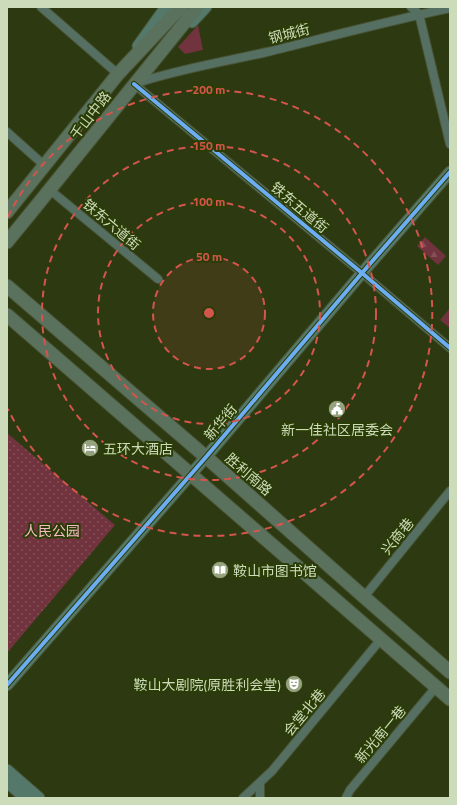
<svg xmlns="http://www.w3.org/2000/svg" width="457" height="805" viewBox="0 0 457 805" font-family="'Titillium Web','Noto Sans SC',sans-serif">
<defs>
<pattern id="forest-firs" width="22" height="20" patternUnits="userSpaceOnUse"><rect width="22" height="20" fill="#71333d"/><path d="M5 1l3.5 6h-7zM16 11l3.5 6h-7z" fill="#845057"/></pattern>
<pattern id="park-dots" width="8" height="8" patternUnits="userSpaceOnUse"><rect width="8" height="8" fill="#71333d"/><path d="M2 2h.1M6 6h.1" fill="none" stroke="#845057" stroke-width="1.8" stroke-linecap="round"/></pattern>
</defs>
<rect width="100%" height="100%" fill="#2c3911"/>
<g fill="#71333d">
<path d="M 198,25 L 203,50 L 185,54 L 178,47 Z"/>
<path d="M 450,308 L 450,328 L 440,320 Z"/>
</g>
<path fill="url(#forest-firs)" d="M 425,237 L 446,256 L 438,265 L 417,246 Z"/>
<path fill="url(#park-dots)" d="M 7,433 L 115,525 L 7,653 Z"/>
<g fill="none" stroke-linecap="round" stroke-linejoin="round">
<defs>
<g id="street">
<path d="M 41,7 L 118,74"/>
<path d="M 411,7 L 419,14 L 450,144"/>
<path d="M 137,83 C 179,69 223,62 267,52 C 328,37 388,21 450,8"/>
<path d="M 134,84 L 362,273 L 450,348"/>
<path d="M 7,132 L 45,166"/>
<path d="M 50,190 L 158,279"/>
<path d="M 364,597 L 450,491"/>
<path d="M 243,798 L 272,771 L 381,639"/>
<path d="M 260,798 L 260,783"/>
<path d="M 346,798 L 350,790 L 436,687"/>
</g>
<g id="secondary">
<path d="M 192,22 L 206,7"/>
<path d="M 138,46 L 166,7"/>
<path d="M 7,685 L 206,457 L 362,273 L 450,172"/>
<path d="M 7,770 L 39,798"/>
<path d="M 7,782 L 25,798"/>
</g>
<g id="primary">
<path d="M 7,212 L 118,74 L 181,7"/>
<path d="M 7,242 C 71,164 134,85 197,7"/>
<path d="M 7,286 L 206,457 L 364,597 L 450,672"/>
<path d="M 7,315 L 450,699"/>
</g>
</defs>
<use href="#street" stroke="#485333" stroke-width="10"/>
<use href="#secondary" stroke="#485333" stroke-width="13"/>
<use href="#primary" stroke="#485333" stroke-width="15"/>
<use href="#street" stroke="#557063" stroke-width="8"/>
<use href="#secondary" stroke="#54786a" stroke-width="11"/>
<use href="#primary" stroke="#5a725d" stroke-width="13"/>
<defs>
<g id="cycleway">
<path d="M 134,84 L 362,273 L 450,348"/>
<path d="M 7,685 L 206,457 L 362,273 L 450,172"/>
</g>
</defs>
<use href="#cycleway" stroke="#2b3d07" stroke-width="6"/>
<use href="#cycleway" stroke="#6dadf4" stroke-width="4"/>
</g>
<circle cx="209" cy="313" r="56" fill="#d4554c" fill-opacity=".12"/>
<g fill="none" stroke="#d4554c" stroke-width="2" stroke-dasharray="7 5">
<circle cx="209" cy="313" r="56"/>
<circle cx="209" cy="313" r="111"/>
<circle cx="209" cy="313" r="167"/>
<path d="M8 217A223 223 0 1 1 8 409"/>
</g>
<defs>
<symbol id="civic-disc" viewBox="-11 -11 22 22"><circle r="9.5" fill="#94a27e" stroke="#2b3d07"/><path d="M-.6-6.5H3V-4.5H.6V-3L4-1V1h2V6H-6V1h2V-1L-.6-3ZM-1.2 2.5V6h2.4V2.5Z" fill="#fff"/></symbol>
<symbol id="hotel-disc" viewBox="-11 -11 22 22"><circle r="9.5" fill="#94a27e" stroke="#2b3d07"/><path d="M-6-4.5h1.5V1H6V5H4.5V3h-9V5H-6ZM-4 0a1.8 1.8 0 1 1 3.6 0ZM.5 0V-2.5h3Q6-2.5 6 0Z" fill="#fff"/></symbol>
<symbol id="library-disc" viewBox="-11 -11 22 22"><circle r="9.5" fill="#94a27e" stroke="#2b3d07"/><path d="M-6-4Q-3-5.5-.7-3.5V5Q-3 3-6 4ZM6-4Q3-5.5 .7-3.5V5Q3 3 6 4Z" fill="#fff"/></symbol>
<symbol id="theatre-disc" viewBox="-11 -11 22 22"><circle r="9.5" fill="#94a27e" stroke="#2b3d07"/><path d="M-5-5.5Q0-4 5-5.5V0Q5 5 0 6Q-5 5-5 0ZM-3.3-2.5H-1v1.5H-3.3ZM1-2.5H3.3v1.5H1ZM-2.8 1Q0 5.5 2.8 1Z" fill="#fff"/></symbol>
</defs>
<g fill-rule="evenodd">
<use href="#civic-disc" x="327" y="399" width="20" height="20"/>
<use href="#hotel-disc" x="80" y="438" width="20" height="20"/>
<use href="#library-disc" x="210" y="560" width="20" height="20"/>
<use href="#theatre-disc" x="284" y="674" width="20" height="20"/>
</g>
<g text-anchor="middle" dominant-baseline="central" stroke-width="4" stroke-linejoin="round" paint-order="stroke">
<g font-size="14" fill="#ccdbb9" stroke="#2b3d07">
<text transform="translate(289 33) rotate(-14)">钢城街</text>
<text transform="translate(90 115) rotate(-52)">千山中路</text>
<text transform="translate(300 207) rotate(40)">铁东五道街</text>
<text transform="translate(112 224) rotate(40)">铁东六道街</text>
<text transform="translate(220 422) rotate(-50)">新华街</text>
<text transform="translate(249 474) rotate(41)">胜利南路</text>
<text transform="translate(397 536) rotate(-51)">兴商巷</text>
<text transform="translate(304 712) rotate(-50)">会堂北巷</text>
<text transform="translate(380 734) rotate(-50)">新光南一巷</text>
</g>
<g font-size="14" fill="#ccdbb9" stroke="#2b3d07" text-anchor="start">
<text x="337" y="429" text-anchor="middle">新一佳社区居委会</text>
<text x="103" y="448">五环大酒店</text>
<text x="233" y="570">鞍山市图书馆</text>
<text x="281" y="684" text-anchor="end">鞍山大剧院(原胜利会堂)</text>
</g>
<g font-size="14" fill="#f4bac4" stroke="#2b3d07">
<text x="52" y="530">人民公园</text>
</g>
</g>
<circle cx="209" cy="313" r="6" fill="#d4554c" stroke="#2b3d07" stroke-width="2"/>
<g font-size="12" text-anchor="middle" font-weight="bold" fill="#d4554c" stroke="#2b3d07" stroke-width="4" stroke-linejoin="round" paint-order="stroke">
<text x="209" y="94">200 m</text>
<text x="209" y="150">150 m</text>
<text x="209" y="206">100 m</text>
<text x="209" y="261">50 m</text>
</g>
<rect width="457" height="805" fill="none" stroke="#ccdbb9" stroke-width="16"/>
</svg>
